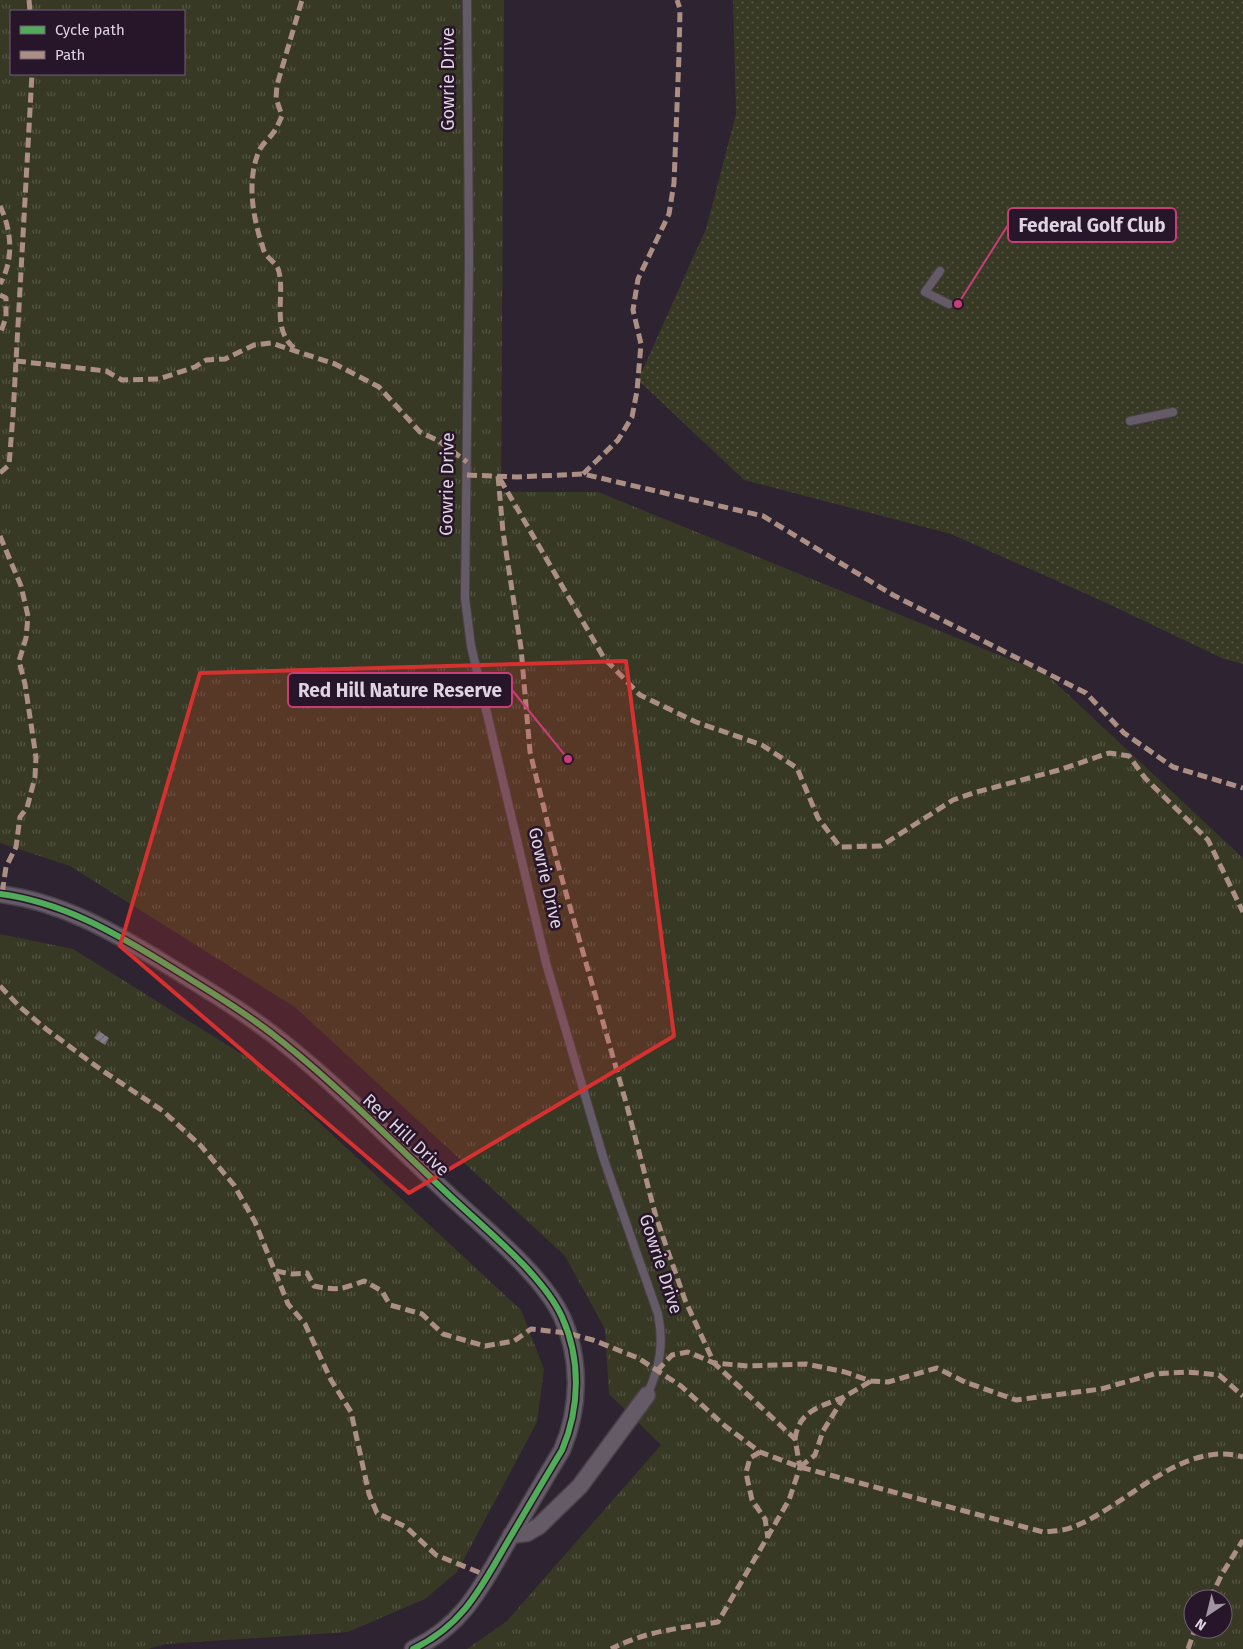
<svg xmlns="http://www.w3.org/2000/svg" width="1243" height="1649" viewBox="0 0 1243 1649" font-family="'Fira Sans',sans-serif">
<defs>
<pattern id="grass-dots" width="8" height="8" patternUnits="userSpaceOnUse" patternTransform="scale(1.25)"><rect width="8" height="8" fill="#373924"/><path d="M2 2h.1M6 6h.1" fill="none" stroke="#545544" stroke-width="1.8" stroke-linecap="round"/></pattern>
<pattern id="park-tufts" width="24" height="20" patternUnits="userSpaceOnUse" patternTransform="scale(1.25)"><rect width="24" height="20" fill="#373924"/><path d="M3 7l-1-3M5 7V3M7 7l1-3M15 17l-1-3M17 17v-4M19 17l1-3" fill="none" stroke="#545544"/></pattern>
<pattern id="building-hatch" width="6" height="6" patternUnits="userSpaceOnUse" patternTransform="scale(1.25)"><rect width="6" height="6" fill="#857b86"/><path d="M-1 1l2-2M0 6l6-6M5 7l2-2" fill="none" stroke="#6e666f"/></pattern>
</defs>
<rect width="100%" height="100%" fill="#2e2330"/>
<path fill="url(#grass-dots)" d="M 733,0 L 1243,0 L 1243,664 L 1224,659 L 1100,600 L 951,534 L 744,480 L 638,380 L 706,229 L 736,114 Z"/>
<g fill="url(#park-tufts)" fill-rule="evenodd">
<path d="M 0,0 L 504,0 L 501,492 L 598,492 L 1046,674 L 1243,858 L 1243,1649 L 467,1649 L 507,1621 L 661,1445 L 609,1394 L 605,1329 L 565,1256 L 296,1008 L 70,866 L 0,843 ZM 11,11 L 184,11 L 184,74 L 11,74 ZM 1193,1599 L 1223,1599 L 1223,1629 L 1193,1629 Z"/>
<path d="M 0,934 L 73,949 L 253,1061 L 521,1310 L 544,1369 L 537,1422 L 457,1572 L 425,1599 L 348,1632 L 166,1644 L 148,1649 L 0,1649 Z"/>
</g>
<path fill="url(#building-hatch)" d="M 99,1031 L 109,1038 L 105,1045 L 94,1038 Z"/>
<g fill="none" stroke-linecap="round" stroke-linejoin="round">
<defs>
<g id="lane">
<path d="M 467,0 L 469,260 L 465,598 L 471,646 L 546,963 L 604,1160 L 658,1314 C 664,1344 660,1367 647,1395"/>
<path d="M 940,271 L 925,292 L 949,304"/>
<path d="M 1130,421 L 1173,412"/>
</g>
<g id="street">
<path d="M 0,894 C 61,902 112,931 164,963 C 206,989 247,1013 285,1044 C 341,1089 396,1145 449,1195 C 483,1227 543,1275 562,1317 C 581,1359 580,1408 562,1450 C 545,1478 528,1507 511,1536 C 483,1583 466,1624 413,1649"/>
<path d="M 511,1535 L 527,1533 L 539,1526 L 580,1486 L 647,1395"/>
</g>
</defs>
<use href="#lane" stroke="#4a404b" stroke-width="10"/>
<use href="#street" stroke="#4a404b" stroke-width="19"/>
<use href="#lane" stroke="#645b66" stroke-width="8"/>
<use href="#street" stroke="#645b66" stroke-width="16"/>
<g stroke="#ac8f84" stroke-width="5" stroke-dasharray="10 5" stroke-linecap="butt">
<path d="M 29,0 L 30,11"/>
<path d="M 0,206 C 12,231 14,260 0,284"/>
<path d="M 0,295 L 6,298 L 6,317 L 0,335"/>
<path d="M 294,348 C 271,328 285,297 279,272 C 277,262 267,259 264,251 C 253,219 246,182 259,151 C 262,144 269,139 273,133 C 277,128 279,122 282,116 L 276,98 L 277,85 L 302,0"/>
<path d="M 16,361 L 106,371 L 122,380 L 159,379 L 195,367 L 206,360 L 225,359 L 254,345 L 271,343 L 335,364 L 379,387 L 420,432 L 439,441 L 467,462"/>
<path d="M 0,473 L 9,465 L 13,415 L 32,74"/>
<path d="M 583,474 L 618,440 L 632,417 L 637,391 L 641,344 L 633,310 L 638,279 L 669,214 L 674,183 L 679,55 L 680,9 L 677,0"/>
<path d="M 467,475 L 517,477 L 583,474 L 763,516 L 893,595 L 1086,693 L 1124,733 L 1173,767 L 1243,788"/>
<path d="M 498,476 L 503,532 L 521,648 L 530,752 L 558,865 L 627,1106 L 656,1217 L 685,1300 L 714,1363 L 795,1439 L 800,1467 L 789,1500 L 718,1622 C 677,1629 649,1630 611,1649"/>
<path d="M 500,479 L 604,658 L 640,695 L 696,722 L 762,745 L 797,768 L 818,818 L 840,847 L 881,846 L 953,800 L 973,793 L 1059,770 L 1109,753 L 1129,756 L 1145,778 L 1208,840 L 1243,912"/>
<path d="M 0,536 L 21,586 L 28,616 L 26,638 L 19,661 L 25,684 L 36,757 L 35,777 L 27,808 L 20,817 L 16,847 L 6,867 L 2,894"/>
<path d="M 0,986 L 20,1007 L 46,1029 L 100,1069 L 163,1111 L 201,1146 L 234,1185 L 255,1222 L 288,1304 L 305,1324 L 331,1380 L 351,1412 L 369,1494 L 377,1513 L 406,1527 L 436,1555 L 488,1576"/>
<path d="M 276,1271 L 292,1274 L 307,1273 L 314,1286 C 338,1291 342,1289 364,1281 L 382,1291 L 390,1305 L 422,1314 L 443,1334 L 485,1346 L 514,1341 L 531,1329 L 567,1333 L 593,1340 L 638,1358 L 681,1386 L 725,1426 L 760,1452 L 800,1467 L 1043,1532 C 1053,1531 1064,1531 1073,1527 C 1126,1507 1182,1439 1243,1457"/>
<path d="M 657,1371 L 672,1355 L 688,1352 L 714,1363 L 748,1366 L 806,1364 L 845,1372 L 871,1381 L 888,1382 L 937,1368 L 965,1382 L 1016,1400 L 1101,1389 L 1154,1374 L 1187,1372 L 1219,1375 L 1243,1396"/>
<path d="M 795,1439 C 799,1410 820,1407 844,1397"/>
<path d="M 760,1452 L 750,1458 L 746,1473 L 752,1500 L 765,1519 L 768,1538"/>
<path d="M 800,1467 L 815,1455 L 823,1431 L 844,1397 L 871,1381"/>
<path d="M 1210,1599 L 1222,1574 L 1243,1540"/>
<path d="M 1188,1649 L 1195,1629"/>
</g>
<defs>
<path id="cycleway" d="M 0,894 C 61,902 112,931 164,963 C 206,989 247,1013 285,1044 C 341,1089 396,1145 449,1195 C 483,1227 543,1275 562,1317 C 581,1359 580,1408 562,1450 C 545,1478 528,1507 511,1536 C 483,1583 466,1624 413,1649"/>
</defs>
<use href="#cycleway" stroke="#27152a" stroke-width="9"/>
<use href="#cycleway" stroke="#51ab58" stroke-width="6"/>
</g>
<path fill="#d63131" fill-opacity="0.2" stroke="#d63131" stroke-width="4" stroke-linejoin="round" d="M 626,661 L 674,1036 L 409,1193 L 120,946 L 200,673 Z"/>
<g text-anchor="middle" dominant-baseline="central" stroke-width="5" stroke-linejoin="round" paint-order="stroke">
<g font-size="18" fill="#dfd3e2" stroke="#27152a">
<text transform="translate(448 79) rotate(-90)">Gowrie Drive</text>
<text transform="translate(447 484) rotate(-89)">Gowrie Drive</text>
<text transform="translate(546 878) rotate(77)">Gowrie Drive</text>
<text transform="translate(406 1135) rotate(43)">Red Hill Drive</text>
<text transform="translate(661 1264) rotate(72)">Gowrie Drive</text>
</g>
</g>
<path fill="none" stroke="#c83d76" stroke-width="2" d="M958 304L1008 225M568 759L512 690"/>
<g fill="#c83d76" stroke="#27152a" stroke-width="2">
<circle cx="958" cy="304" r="5"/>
<circle cx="568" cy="759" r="5"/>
</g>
<g fill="#27152a" stroke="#c83d76" stroke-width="2">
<rect x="1008" y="208" width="168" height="34" rx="5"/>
<rect x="288" y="673" width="224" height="34" rx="5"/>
</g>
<g font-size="19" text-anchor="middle" font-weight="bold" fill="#dfd3e2">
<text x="1092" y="232">Federal Golf Club</text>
<text x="400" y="697">Red Hill Nature Reserve</text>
</g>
<rect x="10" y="10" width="175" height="65" fill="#27152a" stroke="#716174"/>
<rect x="20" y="26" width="25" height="8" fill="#51ab58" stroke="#716174"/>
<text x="55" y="35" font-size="15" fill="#dfd3e2">Cycle path</text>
<rect x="20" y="51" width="25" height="8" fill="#ac8f84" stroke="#716174"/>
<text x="55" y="60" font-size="15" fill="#dfd3e2">Path</text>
<g transform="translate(1208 1614) rotate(215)"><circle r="24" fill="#27152a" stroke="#716174"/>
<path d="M0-4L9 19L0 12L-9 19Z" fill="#a195a4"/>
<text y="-8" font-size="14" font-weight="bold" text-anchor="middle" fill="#dfd3e2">N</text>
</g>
</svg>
